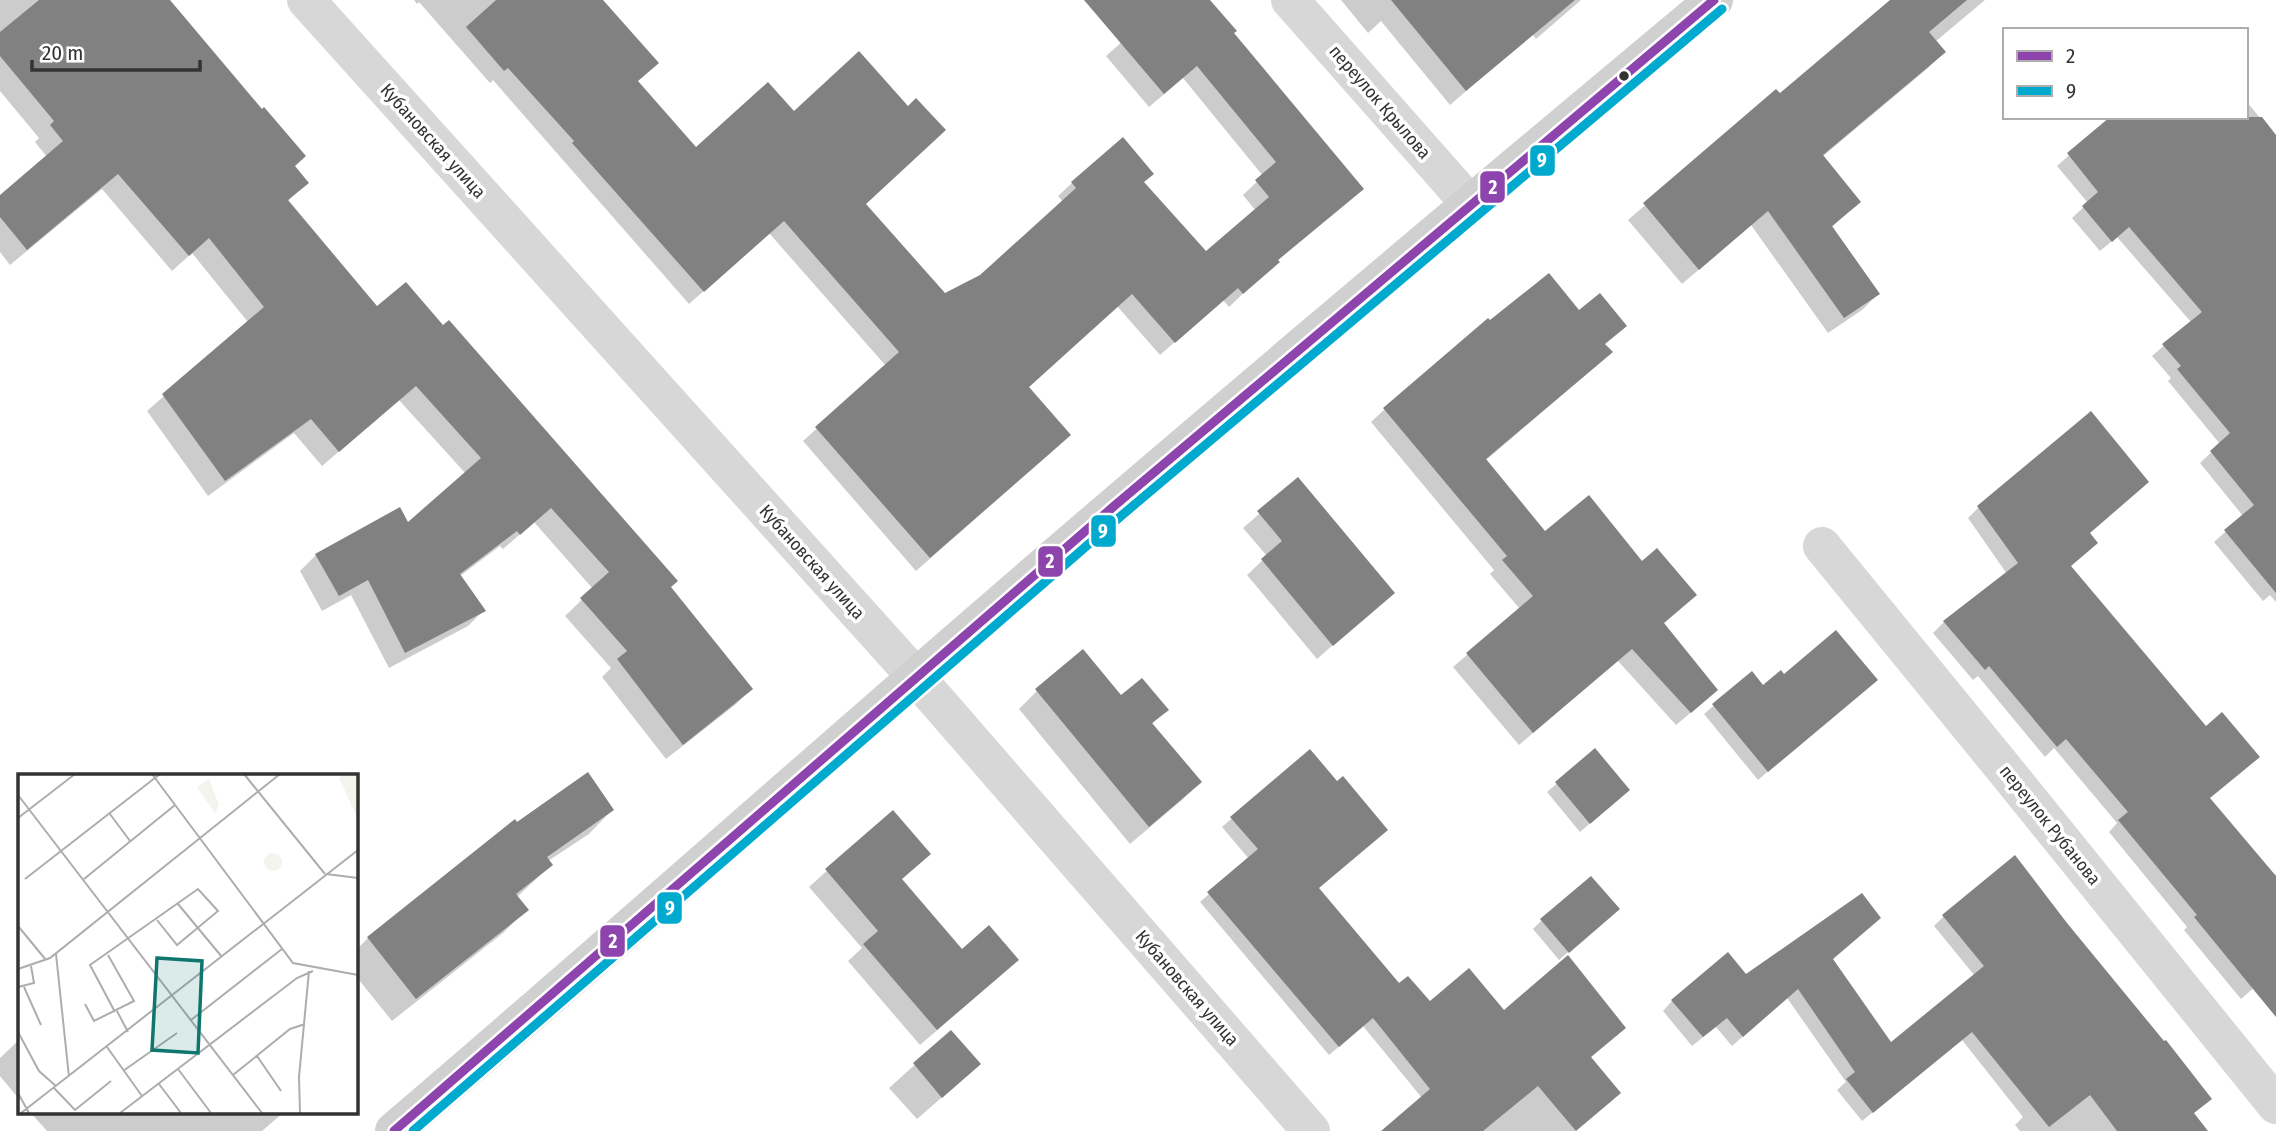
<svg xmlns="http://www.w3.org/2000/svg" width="2276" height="1131" viewBox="0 0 2276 1131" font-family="'Fira Sans Condensed',sans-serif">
<rect width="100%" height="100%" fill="#fff"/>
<g fill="#0003">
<path d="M 0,0 L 131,0 L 306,183 L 287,202 L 377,308 L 669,587 L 751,689 L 735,705 L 666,759 L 602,677 L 611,668 L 565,616 L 593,589 L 534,522 L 503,549 L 500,546 L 460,576 L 484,610 L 468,626 L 389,668 L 351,595 L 322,611 L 300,571 L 316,555 L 408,525 L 466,474 L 399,400 L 322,466 L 294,433 L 208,496 L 147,411 L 248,322 L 192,253 L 172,271 L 102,189 L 10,265 L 0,252 L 0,197 L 47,157 L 35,142 L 39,138 L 0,91 Z"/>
<path d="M 414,0 L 602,0 L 637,82 L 696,149 L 864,204 L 944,295 L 981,276 L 1063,202 L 1058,196 L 1072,183 L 1143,182 L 1205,254 L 1256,211 L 1243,195 L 1263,176 L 1183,78 L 1149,107 L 1106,56 L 1169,0 L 1208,0 L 1232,34 L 1362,189 L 1277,261 L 1229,307 L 1223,300 L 1160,355 L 1117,306 L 1028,388 L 1055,449 L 916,571 L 803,441 L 886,366 L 769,233 L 689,304 L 493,80 L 490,83 L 419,2 L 417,4 Z"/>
<path d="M 1341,0 L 1581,0 L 1536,39 L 1532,34 L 1450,105 L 1381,21 L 1368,33 Z"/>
<path d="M 1893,0 L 1985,0 L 1935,42 L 1944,52 L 1928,68 L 1822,157 L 1859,202 L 1831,228 L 1878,294 L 1862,310 L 1828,333 L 1751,225 L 1682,284 L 1628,220 L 1776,92 L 1780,96 Z"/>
<path d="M 2246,101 L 2276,137 L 2276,602 L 2270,595 L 2263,601 L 2214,542 L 2243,516 L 2200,463 L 2220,444 L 2168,381 L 2171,378 L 2152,356 L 2191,322 L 2117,237 L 2100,251 L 2072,218 L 2088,203 L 2057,166 L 2112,117 L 2246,117 Z"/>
<path d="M 1579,312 L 1624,326 L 1604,345 L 1597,365 L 1485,461 L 1545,534 L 1662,624 L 1702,703 L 1676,725 L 1618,661 L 1519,745 L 1453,667 L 1520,609 L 1490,574 L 1494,570 L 1371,422 L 1385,409 L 1490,322 Z"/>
<path d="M 1298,480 L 1392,593 L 1317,659 L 1247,575 L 1267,556 L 1243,528 Z"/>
<path d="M 1979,507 L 2088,534 L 2069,567 L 2209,799 L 2274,876 L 2276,874 L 2276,1011 L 2256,986 L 2241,999 L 2184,930 L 2187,927 L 2109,832 L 2117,823 L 2054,748 L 2045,757 L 1978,676 L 1973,680 L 1933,633 L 1944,622 L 2007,574 L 1968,518 Z"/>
<path d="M 1751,673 L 1762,688 L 1783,676 L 1866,688 L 1758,780 L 1704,714 Z"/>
<path d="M 1037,691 L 1121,697 L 1166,710 L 1151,725 L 1200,782 L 1182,800 L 1130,844 L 1019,709 Z"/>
<path d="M 1310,751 L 1317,889 L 1398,986 L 1429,1004 L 1624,1028 L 1589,1058 L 1610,1102 L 1575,1131 L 1407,1131 L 1422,1098 L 1363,1026 L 1329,1055 L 1200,902 L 1249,859 L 1222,827 Z"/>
<path d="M 1595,751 L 1619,798 L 1580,832 L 1547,792 Z"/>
<path d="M 612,810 L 589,834 L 548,861 L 551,865 L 517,897 L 526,910 L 503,933 L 392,1021 L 355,975 L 355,951 L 368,938 L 516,825 Z"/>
<path d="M 892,812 L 901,880 L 961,951 L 1000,976 L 920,1045 L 848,961 L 862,948 L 809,887 Z"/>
<path d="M 1944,916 L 2066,924 L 2209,1099 L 2193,1114 L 2206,1131 L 2020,1131 L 2015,1125 L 2023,1117 L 1962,1040 L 1862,1121 L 1837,1090 L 1846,1082 L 1787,998 L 1732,1046 L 1716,1027 L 1692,1046 L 1663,1011 L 1672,1001 L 1746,976 L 1832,959 L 1891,1045 L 1975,976 L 1934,926 Z"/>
<path d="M 1608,918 L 1559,960 L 1533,929 L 1542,920 Z"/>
<path d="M 951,1032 L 970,1073 L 917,1119 L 889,1088 Z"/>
<path d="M 19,1040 L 19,1099 L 0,1076 L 0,1058 Z"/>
<path d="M 30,1112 L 284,1112 L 262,1131 L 47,1131 Z"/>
</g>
<g fill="#818181">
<path d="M 39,0 L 170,0 L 262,109 L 264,107 L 306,156 L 295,166 L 309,183 L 288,200 L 377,306 L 406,282 L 443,325 L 449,320 L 678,581 L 671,587 L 753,689 L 683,745 L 617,659 L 627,651 L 580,598 L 609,572 L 551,508 L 520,535 L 517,531 L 460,574 L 486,611 L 405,653 L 368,580 L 339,596 L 315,554 L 400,507 L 408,522 L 481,458 L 416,386 L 339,452 L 311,419 L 225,481 L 162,394 L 264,307 L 209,238 L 189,256 L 118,174 L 27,250 L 0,217 L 0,195 L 63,141 L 50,125 L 54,121 L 0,56 L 0,32 Z"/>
<path d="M 496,0 L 603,0 L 659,63 L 638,81 L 696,147 L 768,82 L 794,111 L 859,51 L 908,106 L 916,98 L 946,130 L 866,204 L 945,293 L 980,275 L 1076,188 L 1071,182 L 1123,137 L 1154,174 L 1144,182 L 1206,251 L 1269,197 L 1255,180 L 1276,162 L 1197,66 L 1164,94 L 1084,0 L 1210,0 L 1237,31 L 1234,33 L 1364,189 L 1278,260 L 1280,262 L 1243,294 L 1238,288 L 1175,343 L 1132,294 L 1029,387 L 1071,435 L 930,558 L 815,427 L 899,352 L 784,221 L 704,292 L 572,143 L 574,141 L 508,68 L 504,71 L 466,27 Z"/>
<path d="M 1391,0 L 1575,0 L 1466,91 Z"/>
<path d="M 1890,0 L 1967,0 L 1929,32 L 1946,52 L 1823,155 L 1861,202 L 1832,226 L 1880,294 L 1844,318 L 1768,211 L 1699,270 L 1643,203 L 1776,89 L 1780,93 Z"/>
<path d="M 2110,117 L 2262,117 L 2276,135 L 2276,593 L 2224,530 L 2254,505 L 2210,451 L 2230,433 L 2177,369 L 2181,366 L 2162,344 L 2202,312 L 2129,227 L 2112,242 L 2082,206 L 2098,192 L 2067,153 Z"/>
<path d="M 1549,273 L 1579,310 L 1600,293 L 1627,326 L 1605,344 L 1613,352 L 1486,459 L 1545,531 L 1589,495 L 1642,561 L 1657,548 L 1697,595 L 1664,623 L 1718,690 L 1691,713 L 1632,649 L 1533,733 L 1466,653 L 1533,596 L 1502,560 L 1507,556 L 1383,408 L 1488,318 L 1490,320 Z"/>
<path d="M 2091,411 L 2149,482 L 2090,533 L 2098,543 L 2071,566 L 2206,726 L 2222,712 L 2260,757 L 2210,798 L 2276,876 L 2276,1017 L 2194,917 L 2197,915 L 2118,820 L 2128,812 L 2066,739 L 2057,747 L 1989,666 L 1985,670 L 1943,621 L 2018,563 L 1977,506 Z"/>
<path d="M 1298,477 L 1395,593 L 1333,646 L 1261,559 L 1282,541 L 1257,511 Z"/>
<path d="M 1836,630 L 1878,680 L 1768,772 L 1712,704 L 1752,671 L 1763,685 L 1781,670 L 1784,674 Z"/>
<path d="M 1083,649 L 1121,695 L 1142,678 L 1169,710 L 1152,723 L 1202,782 L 1149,827 L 1035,689 Z"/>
<path d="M 1595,748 L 1630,790 L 1590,824 L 1555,782 Z"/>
<path d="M 1310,749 L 1337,781 L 1343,776 L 1388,830 L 1319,888 L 1399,983 L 1408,976 L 1430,1001 L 1469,968 L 1504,1010 L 1568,955 L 1626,1028 L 1591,1057 L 1621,1093 L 1576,1131 L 1538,1086 L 1483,1131 L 1381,1131 L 1430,1089 L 1373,1018 L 1339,1047 L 1207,892 L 1258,849 L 1230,817 Z"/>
<path d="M 588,772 L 614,810 L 547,857 L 553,865 L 516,894 L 529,910 L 416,999 L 367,937 L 515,819 L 517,822 Z"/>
<path d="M 893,810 L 931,854 L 902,879 L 962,949 L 989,925 L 1019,960 L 937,1030 L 863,944 L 878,931 L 825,869 Z"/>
<path d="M 2015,855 L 2067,923 L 2164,1041 L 2166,1040 L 2212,1099 L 2194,1113 L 2208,1131 L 2117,1131 L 2090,1095 L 2049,1127 L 1972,1032 L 1873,1113 L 1846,1079 L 1855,1072 L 1798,989 L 1743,1037 L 1727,1018 L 1703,1037 L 1671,1000 L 1728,952 L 1746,974 L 1862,893 L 1881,918 L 1833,959 L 1891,1042 L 1984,966 L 1942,915 Z"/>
<path d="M 1591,876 L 1620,909 L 1569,953 L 1540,919 Z"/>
<path d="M 951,1030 L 981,1064 L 942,1098 L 913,1063 Z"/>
</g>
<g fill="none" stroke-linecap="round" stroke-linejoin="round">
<g stroke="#d7d7d7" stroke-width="38">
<path d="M 1290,0 L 1470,204"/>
<path d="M 1822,546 L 2010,776 L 2276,1105"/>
</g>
<path stroke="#d7d7d7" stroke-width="38" d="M 306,0 L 916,677 L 1311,1131"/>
<path stroke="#d0d0d0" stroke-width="38" d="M 394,1131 C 569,982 741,829 915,678 C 1178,449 1446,224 1714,0"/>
<defs>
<path id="bus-1" d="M 394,1131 L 1113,507 L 1714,0"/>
<path id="bus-2" d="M 413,1131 L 1121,516 L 1722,9"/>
</defs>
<use href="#bus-1" stroke="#fff" stroke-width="14"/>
<use href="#bus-2" stroke="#fff" stroke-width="14"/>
<use href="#bus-1" stroke="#8e44ad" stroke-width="9"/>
<use href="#bus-2" stroke="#00a9ce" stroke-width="9"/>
</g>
<circle fill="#333" stroke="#fff" stroke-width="2.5" cx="1624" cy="76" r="6"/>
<g text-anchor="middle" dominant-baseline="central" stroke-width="7" stroke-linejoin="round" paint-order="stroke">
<g font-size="18" fill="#333" stroke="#fff">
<text transform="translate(1380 102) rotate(49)">переулок Крылова</text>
<text transform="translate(433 141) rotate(48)">Кубановская улица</text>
<text transform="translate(812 562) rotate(48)">Кубановская улица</text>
<text transform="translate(2050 825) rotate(51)">переулок Рубанова</text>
<text transform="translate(1187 988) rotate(49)">Кубановская улица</text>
</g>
</g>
<g transform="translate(18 774)">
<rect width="340" height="340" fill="#fff"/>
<path d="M 327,0 L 339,0 L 339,43 L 321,4 ZM 191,5 L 201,31 L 197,39 L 179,13 ZM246 88a9 9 0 1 1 18 0a9 9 0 1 1-18 0Z" fill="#f1f5ed"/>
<path fill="none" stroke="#adadad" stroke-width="2" d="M 134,0 L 275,189 L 340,201M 226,0 L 307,100M 0,21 L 244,339M 92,40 L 112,67M 0,44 L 57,0M 308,100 L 340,104M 7,105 L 142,0M 66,105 L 157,31M 160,130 L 204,183M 0,152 L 28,186M 38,180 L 51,303M 0,195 L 32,184 L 262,0M 0,213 L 16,209 L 13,192M 6,213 L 23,251M 67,230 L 76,247 L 116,227 L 90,181M 99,237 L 110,258M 97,238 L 72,191 L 180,115 L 200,137 L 159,171 L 139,146M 173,246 L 264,175M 0,258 L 21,297 L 38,312M 89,273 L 124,322M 239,282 L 263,317M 160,295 L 193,339M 105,297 L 159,259M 215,301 L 272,255 L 287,250M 141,310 L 163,339M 36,314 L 57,336 L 93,307M 0,319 L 11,339M 3,339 L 340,76M 102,339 L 279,204 L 295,197M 282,339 L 281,303 L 291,197"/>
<path fill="#0f766e" fill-opacity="0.15" stroke="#0f766e" stroke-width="3.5" d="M 139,184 L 184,187 L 180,279 L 134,276 Z"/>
<rect width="340" height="340" fill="none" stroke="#333" stroke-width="3.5"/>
</g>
<g stroke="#fff" stroke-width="2.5">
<rect x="1529" y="144" width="27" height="33" rx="7" fill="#00a9ce"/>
<rect x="1479" y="170" width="27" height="34" rx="7" fill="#8e44ad"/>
<rect x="1090" y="514" width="27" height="34" rx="7" fill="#00a9ce"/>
<rect x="1037" y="545" width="27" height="33" rx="7" fill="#8e44ad"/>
<rect x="656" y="891" width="27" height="34" rx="7" fill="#00a9ce"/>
<rect x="599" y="924" width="27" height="34" rx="7" fill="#8e44ad"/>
</g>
<g font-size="19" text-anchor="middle" font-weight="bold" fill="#fff">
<text x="1542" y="167">9</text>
<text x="1493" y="194">2</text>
<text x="1103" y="538">9</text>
<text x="1050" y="568">2</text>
<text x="670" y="915">9</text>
<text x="613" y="948">2</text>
</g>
<rect x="2003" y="28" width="245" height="91" fill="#ffffff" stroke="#adadad" stroke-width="2"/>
<rect x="2017" y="51" width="35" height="10" fill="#8e44ad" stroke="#adadad" stroke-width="2"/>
<text x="2066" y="63" font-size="21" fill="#333333">2</text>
<rect x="2017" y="86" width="35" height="10" fill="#00a9ce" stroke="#adadad" stroke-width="2"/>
<text x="2066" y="98" font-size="21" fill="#333333">9</text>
<path d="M32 60v10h168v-10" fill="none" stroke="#333333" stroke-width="3.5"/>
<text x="42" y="60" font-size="21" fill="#333333" stroke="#ffffff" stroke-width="5" paint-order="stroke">20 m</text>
</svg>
